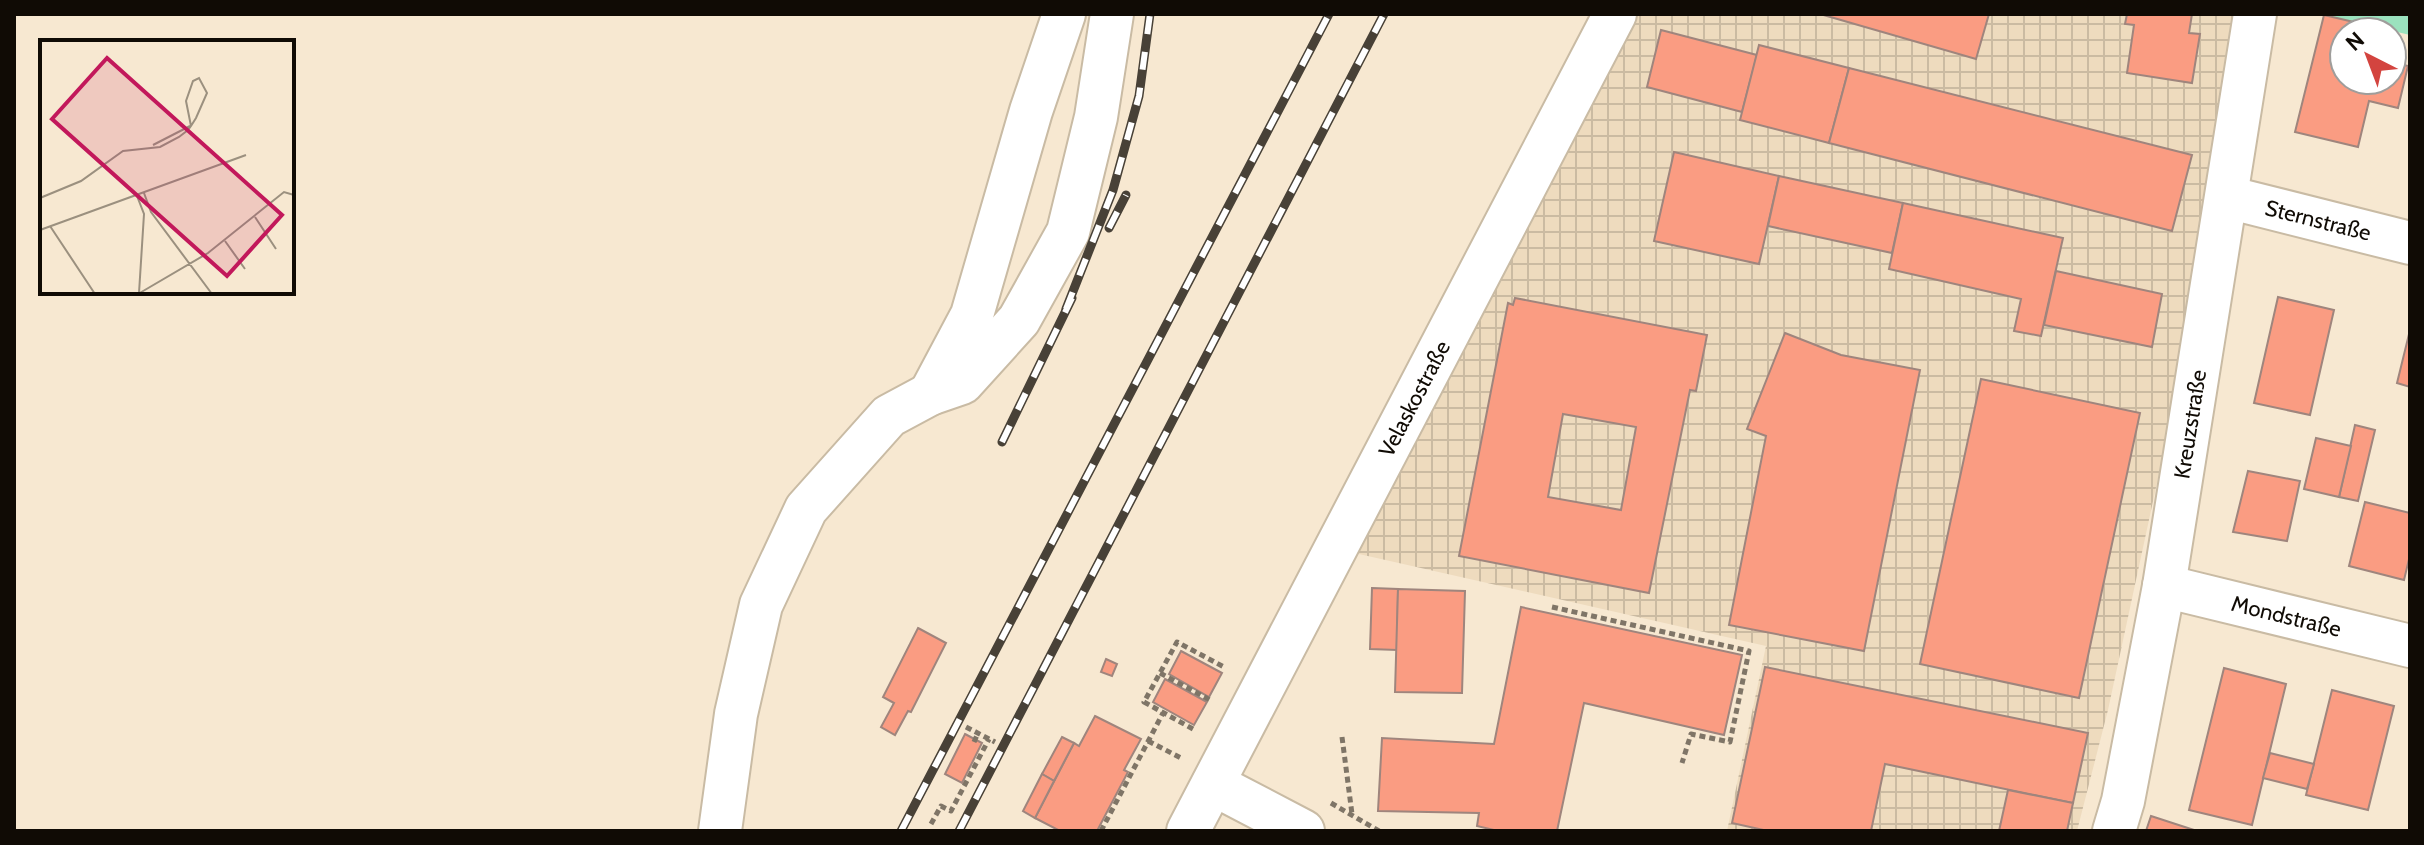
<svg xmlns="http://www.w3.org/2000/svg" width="2424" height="845" viewBox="0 0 2424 845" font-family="Cabin,sans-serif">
<defs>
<pattern id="industrial-grid" width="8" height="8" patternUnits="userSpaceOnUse" patternTransform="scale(2)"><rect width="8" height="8" fill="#eedbbe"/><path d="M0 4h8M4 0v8" fill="none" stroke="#cbbba2"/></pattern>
</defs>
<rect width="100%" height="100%" fill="#f7e8d1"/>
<path fill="url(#industrial-grid)" d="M 1632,14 L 2234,14 L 2169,427 L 2108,710 L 2077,831 L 1727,831 L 1766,646 L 1350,552 Z"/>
<path fill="#9be2be" d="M 2321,14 L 2410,14 L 2410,35 Z"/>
<g fill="#fa9c82" stroke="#9f857d" stroke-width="2" fill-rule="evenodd">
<path d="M 1820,14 L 1989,14 L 1976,59 Z"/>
<path d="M 2127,14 L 2192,14 L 2189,33 L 2200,34 L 2192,83 L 2127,73 L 2134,25 L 2125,24 Z"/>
<path d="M 2324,15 L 2392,31 L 2344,32 L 2344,80 L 2392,80 L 2392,62 L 2408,66 L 2398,108 L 2369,101 L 2358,147 L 2295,132 Z"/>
<path d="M 1661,30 L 1757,55 L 1742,112 L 1647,87 Z"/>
<path d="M 1759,45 L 1849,68 L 1829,143 L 1740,120 Z"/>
<path d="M 1849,68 L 2192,155 L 2172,231 L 1829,143 Z"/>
<path d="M 1674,152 L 1779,176 L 1759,264 L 1654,241 Z"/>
<path d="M 1779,176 L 1903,203 L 1892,253 L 1768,226 Z"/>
<path d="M 1903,203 L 2063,238 L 2041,336 L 2014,331 L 2021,299 L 1889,269 Z"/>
<path d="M 2056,271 L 2162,294 L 2152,347 L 2044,325 Z"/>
<path d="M 2278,297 L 2334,310 L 2310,415 L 2254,403 Z"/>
<path d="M 1515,298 L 1707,335 L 1696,391 L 1690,390 L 1649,593 L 1459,556 L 1508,303 L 1513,305 ZM 1563,414 L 1636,427 L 1621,510 L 1548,497 Z"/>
<path d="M 2410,330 L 2410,387 L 2397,383 Z"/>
<path d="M 1785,333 L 1841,355 L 1920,370 L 1864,651 L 1729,625 L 1766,436 L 1747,429 Z"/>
<path d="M 1981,379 L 2140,413 L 2079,698 L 1920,664 Z"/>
<path d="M 2355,425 L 2375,430 L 2358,501 L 2339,497 Z"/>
<path d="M 2316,438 L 2351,446 L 2339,497 L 2304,489 Z"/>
<path d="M 2248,471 L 2300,481 L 2287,541 L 2233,532 Z"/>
<path d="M 2365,502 L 2410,513 L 2410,555 L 2404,580 L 2349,566 Z"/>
<path d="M 1372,588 L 1398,589 L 1397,650 L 1370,649 Z"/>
<path d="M 1398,589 L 1465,591 L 1462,693 L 1395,692 Z"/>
<path d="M 1521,607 L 1742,655 L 1724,735 L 1584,703 L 1557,831 L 1498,831 L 1477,826 L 1479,813 L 1378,811 L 1382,738 L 1494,744 Z"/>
<path d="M 918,628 L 946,643 L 911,712 L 908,711 L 895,735 L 881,727 L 894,703 L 883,697 Z"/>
<path d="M 1181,651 L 1222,673 L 1209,697 L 1169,674 Z"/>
<path d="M 1106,659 L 1117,664 L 1112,676 L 1101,672 Z"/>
<path d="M 1765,667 L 2088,733 L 2073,803 L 1885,764 L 1871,831 L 1768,831 L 1732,823 Z"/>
<path d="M 2224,668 L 2286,684 L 2252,825 L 2189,810 Z"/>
<path d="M 1165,679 L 1207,702 L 1194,725 L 1153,702 Z"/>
<path d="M 2332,690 L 2394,706 L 2368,810 L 2306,795 Z"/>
<path d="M 1095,716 L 1141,739 L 1124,770 L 1128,772 L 1097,831 L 1060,831 L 1035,818 L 1074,743 L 1079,746 Z"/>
<path d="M 965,734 L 982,743 L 962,783 L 945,774 Z"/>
<path d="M 1062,737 L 1074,743 L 1054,781 L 1042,774 Z"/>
<path d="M 2270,753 L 2314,764 L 2307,789 L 2263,778 Z"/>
<path d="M 1042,774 L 1054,781 L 1035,818 L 1023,811 Z"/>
<path d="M 2008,790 L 2073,803 L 2067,831 L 1999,831 Z"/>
<path d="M 2151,816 L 2194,830 L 2193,831 L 2146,831 Z"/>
</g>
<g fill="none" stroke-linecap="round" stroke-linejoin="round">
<defs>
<g id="minor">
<path id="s1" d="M 2227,197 L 2410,243"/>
<path d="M 930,394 L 972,315 L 1031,111 L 1064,14"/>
<path id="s2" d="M 2164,586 L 2410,646"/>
<path d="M 1213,784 L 1303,831"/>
<path d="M 720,831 L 736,714 L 761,605 L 806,509 L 889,416 L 930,394 L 962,383 L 1019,320 L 1068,232 L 1096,117 L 1112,14"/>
<path id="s3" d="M 1188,831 L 1615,14"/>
<path id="s4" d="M 2114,831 L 2123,801 L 2164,586 L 2255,14"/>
</g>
</defs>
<use href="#minor" stroke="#c9bba4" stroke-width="46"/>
<g stroke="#7f7567" stroke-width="5" stroke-dasharray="6 4" stroke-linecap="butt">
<path d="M 1552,607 L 1749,651 L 1730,742 L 1691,734 L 1682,763"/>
<path d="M 1160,673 L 1210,700"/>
<path d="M 966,727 L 995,742"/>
<path d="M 1193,729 L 1144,702 L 1177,642 L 1226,668"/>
<path d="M 1342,737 L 1352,814"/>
<path d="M 1148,741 L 1183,759"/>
<path d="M 974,742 L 978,733"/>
<path d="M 1331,803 L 1379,831"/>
<path d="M 931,824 L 941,806 L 951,811 L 989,739"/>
<path d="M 1101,831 L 1163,713"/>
</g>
<use href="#minor" stroke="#fff" stroke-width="42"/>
<defs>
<g id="rail">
<path d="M 1109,228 L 1126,195"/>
<path d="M 1066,309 L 1113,190 L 1139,96 L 1150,14"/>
<path d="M 1002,442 L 1072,298"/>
<path d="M 901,831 L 1329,14"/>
<path d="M 959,831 L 1384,14"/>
</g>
</defs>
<use href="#rail" stroke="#484137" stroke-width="9"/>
<use href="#rail" stroke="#fff" stroke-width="6" stroke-dasharray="18" stroke-linecap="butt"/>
</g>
<g text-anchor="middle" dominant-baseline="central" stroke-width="7" stroke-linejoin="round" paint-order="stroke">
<g font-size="22" fill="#100b05" stroke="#fff">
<text stroke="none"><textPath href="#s1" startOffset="94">Sternstraße</textPath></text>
<text stroke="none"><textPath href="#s3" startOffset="488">Velaskostraße</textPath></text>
<text stroke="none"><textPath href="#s4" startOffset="414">Kreuzstraße</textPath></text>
<text stroke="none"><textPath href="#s2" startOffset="126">Mondstraße</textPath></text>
</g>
</g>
<g transform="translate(40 40)">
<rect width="254" height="254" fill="#f7e8d1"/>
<path fill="none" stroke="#9b907f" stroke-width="2" d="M 113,105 L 150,86M 104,153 L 111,172 L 172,254M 97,156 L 104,174 L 99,253M 0,158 L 41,141 L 83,111 L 120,107 L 139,97 L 148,90 L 151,86 L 156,78 L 167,53 L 159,38 L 153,41 L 146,61 L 151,86M 215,177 L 236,209M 10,186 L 55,254M 0,190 L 206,115M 185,201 L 205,229M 98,254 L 168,213 L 244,152 L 254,155"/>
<path fill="#c2185b" fill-opacity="0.15" stroke="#c2185b" stroke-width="4" d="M 67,18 L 242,175 L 187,236 L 12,79 Z"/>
<rect width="254" height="254" fill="none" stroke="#100b05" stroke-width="4"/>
</g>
<rect width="2424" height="845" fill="none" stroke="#100b05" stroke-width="32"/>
<g transform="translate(2368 56) rotate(318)"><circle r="38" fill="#ffffff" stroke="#9f9d9b" stroke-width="2"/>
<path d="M0-6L14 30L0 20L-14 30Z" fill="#d3443f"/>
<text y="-12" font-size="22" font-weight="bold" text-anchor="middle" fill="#100b05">N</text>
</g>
</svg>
